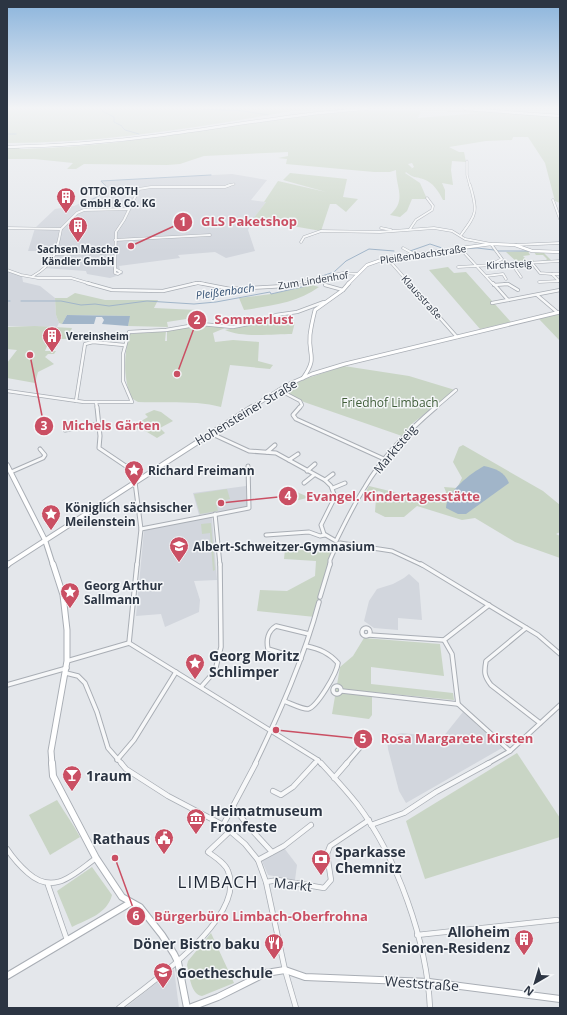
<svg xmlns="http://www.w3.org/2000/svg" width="567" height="1015" viewBox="0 0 567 1015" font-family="'Open Sans',sans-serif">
<rect width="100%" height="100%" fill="#e4e7eb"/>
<g fill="#d2d6dd">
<path d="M 232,174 L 267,180 L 251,200 L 266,202 L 252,221 L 248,230 L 255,251 L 226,258 L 215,252 L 178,255 L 180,258 L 119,266 L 120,270 L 123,271 L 123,274 L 110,278 L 87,274 L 86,271 L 43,268 L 50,262 L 55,251 L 28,251 L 35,228 L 55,209 L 74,206 L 96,196 L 106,187 L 100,181 Z"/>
<path d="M 7,271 L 22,276 L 23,282 L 40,286 L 55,298 L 56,315 L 59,323 L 57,327 L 7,326 Z"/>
<path d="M 246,486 L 247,507 L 199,515 L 193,493 Z"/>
<path d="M 209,517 L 212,518 L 217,580 L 194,581 L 200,600 L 199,612 L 165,627 L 161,614 L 136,616 L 144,530 Z"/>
<path d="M 409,574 L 419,583 L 422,620 L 398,618 L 398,630 L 374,628 L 364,621 L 369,601 L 377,589 L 393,584 L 404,578 Z"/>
<path d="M 463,712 L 502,748 L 406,803 L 399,791 L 388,749 L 387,737 L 402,733 L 443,737 Z"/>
<path d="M 284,848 L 297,865 L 295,880 L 268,875 L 261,859 Z"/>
<path d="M 174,969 L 179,1008 L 125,1008 Z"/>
</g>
<g fill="#c9d5c5">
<path d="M 7,109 L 314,109 L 297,110 C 201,127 104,143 7,143 Z"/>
<path d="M 395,110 L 425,111 L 419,111 L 421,112 L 418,118 L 480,113 L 448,112 L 446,110 L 430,111 L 423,110 C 469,109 514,113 560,117 L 560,203 L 555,201 L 545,163 L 528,137 L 513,137 L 512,140 L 486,141 L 449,147 L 459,152 L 464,152 L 466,162 L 452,161 L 451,170 L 453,185 L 442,183 L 445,190 L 445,200 L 443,200 C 439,192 433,182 423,179 C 414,176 415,179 406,172 L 414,167 L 412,163 L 408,164 L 412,168 L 405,173 L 420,183 L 427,199 L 412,199 L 407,211 L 400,217 L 390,215 C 407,200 396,188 396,170 L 390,172 L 374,172 L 286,164 L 287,159 L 278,158 L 288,156 L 288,152 L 204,156 L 180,164 L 167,165 L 84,164 L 76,169 L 67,169 L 73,163 L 34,159 L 7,159 L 7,148 L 20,148 L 19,149 L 23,149 C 148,147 270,112 395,110 Z"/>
<path d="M 290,173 L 347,179 L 343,197 L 358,199 L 346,212 L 336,204 L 330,204 L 321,231 L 253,219 L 266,202 L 264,202 L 278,181 L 326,192 L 283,180 Z"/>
<path d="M 528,251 L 530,255 L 523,256 L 527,260 L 533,260 L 535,262 L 546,260 L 547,259 L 543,255 L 536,255 L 534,252 L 544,253 L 551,260 L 518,263 L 506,252 Z"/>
<path d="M 448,267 L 454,273 L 466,272 L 511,322 L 480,329 L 429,270 Z"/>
<path d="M 312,285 L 319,287 C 297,303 269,306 244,310 L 239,298 L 271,294 Z"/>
<path d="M 75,293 L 105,300 L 158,300 L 154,308 L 197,310 L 199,317 L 167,322 L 168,327 L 128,326 L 129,316 L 67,315 L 62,324 L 59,323 L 56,315 L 55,298 L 67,298 Z"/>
<path d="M 560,313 L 560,341 L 538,318 Z"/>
<path d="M 275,317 L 295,322 L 292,334 C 273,334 242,338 225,330 L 260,323 Z"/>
<path d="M 202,325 L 225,328 L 213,333 L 215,342 L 233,340 L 259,342 L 258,361 L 273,365 L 270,369 L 230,365 L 221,407 C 198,400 163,403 138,402 L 131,398 C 123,375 124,358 129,334 L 166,331 L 165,341 L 167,341 L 167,331 Z"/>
<path d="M 35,326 L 72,328 L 67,339 L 50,339 L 45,351 L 56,351 L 54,354 L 48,354 L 45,357 L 54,364 L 38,372 L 35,383 L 7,378 L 7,363 L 17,350 L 7,349 L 7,327 Z"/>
<path d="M 344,366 L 409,376 L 455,390 L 413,423 L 402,436 L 304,402 L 281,390 L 305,379 Z"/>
<path d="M 154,410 L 161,412 L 173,421 L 160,428 L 165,433 L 157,438 L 142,429 L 136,430 L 136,424 L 148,417 L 145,414 Z"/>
<path d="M 463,445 L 543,491 L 560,505 L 560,532 L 556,534 L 560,536 L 560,558 L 515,542 L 475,518 L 462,520 L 417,506 L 404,517 L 385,517 L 375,512 L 376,499 L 384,493 L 379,491 L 364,495 L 369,486 L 431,501 L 429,497 L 434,495 L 443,497 L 446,492 L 444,487 L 457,488 L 462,478 L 453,462 L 459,447 Z"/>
<path d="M 227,489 L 230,499 L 216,502 L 218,511 L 200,514 L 194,494 Z"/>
<path d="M 290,489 L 306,496 L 307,498 L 291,502 L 286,493 Z"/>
<path d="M 211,523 L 215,570 L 213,571 L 210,533 L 202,534 L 201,524 Z"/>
<path d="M 285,549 L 333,551 L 315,617 L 257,611 L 260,590 L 287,591 L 315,576 L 316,561 L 284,559 Z"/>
<path d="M 364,638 L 440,644 L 444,676 L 371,667 L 371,684 L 453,693 L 454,700 L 372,692 L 372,715 L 369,719 L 332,714 L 340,667 L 353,656 Z"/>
<path d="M 517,753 L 560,818 L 560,837 L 425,879 L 406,821 Z"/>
<path d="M 57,800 C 65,813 73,824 80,837 L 50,855 L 29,815 Z"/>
<path d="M 92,867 L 112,895 C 107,914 88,919 72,927 L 57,891 Z"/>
<path d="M 211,933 L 234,983 L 202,996 C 191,995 189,974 187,965 L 188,961 Z"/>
</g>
<g fill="#a1b5c9">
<path d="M 67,315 L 130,316 L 128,326 L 102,324 L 104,320 L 102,317 L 96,317 L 94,324 L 62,324 Z"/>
<path d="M 484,466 C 496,469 504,471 509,483 L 466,514 L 458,514 L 446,508 C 446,492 471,473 484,466 Z"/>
</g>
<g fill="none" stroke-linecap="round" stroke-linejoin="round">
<g stroke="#a1b5c9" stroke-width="1">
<path d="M 203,109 L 243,111 L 268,115"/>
<path d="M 103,110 L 102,111 L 114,117 L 114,122 L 122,126"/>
<path d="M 221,110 L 226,109"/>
<path d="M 122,127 L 125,130 L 139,134"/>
<path d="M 7,134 L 16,134"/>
<path d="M 107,187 L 101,181 L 211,175"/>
<path d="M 88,202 L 100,195 L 105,187 L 107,187"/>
<path d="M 463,249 L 477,248 L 494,250"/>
<path d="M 410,251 L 430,244 L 445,249"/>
<path d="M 448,251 L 460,250"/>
<path d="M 497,251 L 529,251"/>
<path d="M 7,301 L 10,301"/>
<path d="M 21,301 L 61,301 L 81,305 L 95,304 L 109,306 L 147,301 L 194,304 L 216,302 L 270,292 L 271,294 L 306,286 L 323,280 L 322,276 L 334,272 L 346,261 L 369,249 L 394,251"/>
</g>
<defs>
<g id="street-far5">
<path d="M 467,161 L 467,175 L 470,186"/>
<path d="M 227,186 L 234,184"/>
</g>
<g id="street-far4">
<path d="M 553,200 L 560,219"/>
<path d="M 7,228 L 61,229 L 77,213 L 84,210 L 129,209"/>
<path d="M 381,228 L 391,230"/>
<path d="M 410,229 L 416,220 L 432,210 L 433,206 L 427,198"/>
<path d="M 461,235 C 477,213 478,212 470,185"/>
<path d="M 115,240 L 210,235"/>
<path d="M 301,242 L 304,237 L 321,231 L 380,232 L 434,228 L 452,231 L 465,239 L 491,244 L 502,259 L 492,264"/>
<path d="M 515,245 L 560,243"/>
<path d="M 403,248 L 414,254"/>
<path d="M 460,248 L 493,284"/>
<path d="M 56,254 L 115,253"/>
<path d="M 387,258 L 410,284"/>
<path d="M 532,263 L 540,273 L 552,274 L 560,282"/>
<path d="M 512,264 L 521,277"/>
<path d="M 458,267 L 560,261"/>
<path d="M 115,269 L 121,272 L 118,274 L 115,273 Z"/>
<path d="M 115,269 L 116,232 L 124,220 L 139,189 L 151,187 L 225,187 L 230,185"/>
<path d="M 7,270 L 21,275 L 38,278 L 71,278 L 91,284"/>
<path d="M 552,274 L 560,274"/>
<path d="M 33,276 C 54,264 57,252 61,229"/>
<path d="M 486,276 L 503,274 L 506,279"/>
<path d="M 539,282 L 559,281"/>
<path d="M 192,284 L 198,283 L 205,284"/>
<path d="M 293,284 L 343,273 L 357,274"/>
<path d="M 504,284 L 508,284"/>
</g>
<g id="street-far3">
<path d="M 87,283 L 112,290 L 163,291 L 197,283"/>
<path d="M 199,283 L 230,289 L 285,286 L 297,283"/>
<path d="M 409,283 L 457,337"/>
<path d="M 493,283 L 508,300 L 560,290"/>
<path d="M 325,285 L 343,290"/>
<path d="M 494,285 L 508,284 L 518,290"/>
<path d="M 537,295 L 557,312"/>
<path d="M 492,303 L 508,300"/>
<path d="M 279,390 L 300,401 L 302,405 L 299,408"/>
<path d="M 7,391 L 84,402 L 132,402 L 123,381 L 123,354 L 129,332 L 166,330 L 201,324 L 233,327 L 258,322 L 276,315 L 297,312 L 324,302"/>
<path d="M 76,401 L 85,344 L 93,342 L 124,345"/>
<path d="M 96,402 L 97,408"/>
<path d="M 435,408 L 456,390"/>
</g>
<g id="street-far2">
<path d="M 97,407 L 100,436 L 99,448 L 142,477"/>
<path d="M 300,407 L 293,415 L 296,419 L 384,459"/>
<path d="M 65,430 L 98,424"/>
<path d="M 210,433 L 249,451 L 276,453 L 325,480 L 331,486 L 335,497 L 321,525 L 324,534 L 336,541 C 345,523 354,504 365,487 C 383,456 409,430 436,407"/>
<path d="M 267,452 L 275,445"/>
<path d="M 289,460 L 298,454"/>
<path d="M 307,471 L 315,464"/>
<path d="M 11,472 L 43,458 L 45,455 L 40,449"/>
<path d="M 325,480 L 333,474"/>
<path d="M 135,482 L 141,529 L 137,565"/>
<path d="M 304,483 L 314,475"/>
<path d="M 333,488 L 345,483"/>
<path d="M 215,514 L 220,565"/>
<path d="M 141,529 L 249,508 L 248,466"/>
<path d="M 266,535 L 309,532 L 320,536 L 325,535"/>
<path d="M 330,565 L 330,560 L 337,544 L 340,543 L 392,551 L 422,565"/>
</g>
<g id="street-far1">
<path d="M 421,564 L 538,635 L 560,654"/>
<path d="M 320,597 L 330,564"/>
<circle cx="366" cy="632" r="4"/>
<path d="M 526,628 L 486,661 C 484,672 484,676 491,685 L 540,723"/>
<path d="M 369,635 L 444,640 L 489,605"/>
<path d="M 444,640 L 452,654 L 458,704 L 510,751"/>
<path d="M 129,643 L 137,564"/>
<path d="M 301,659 L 268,649 C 266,640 268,631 276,626 L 309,634"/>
<path d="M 67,661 L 129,643 L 318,760 L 321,764"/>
<path d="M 66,673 L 78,676 L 85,683 L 97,712 L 108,748 L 122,764"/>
<path d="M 7,685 L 67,668"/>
<circle cx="337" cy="690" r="4"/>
<path d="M 201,687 L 215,671 L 221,647 L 220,564"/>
<path d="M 342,691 L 458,704"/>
<path d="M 284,701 C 290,703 301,709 308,709 C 317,707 337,673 338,663 C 329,653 320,649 306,646"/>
<path d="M 117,760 L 134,740 L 176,672"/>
<path d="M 255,764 C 280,712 304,658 319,602"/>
<path d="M 314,764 L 318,760"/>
<path d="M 346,764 L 370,736"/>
<path d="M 487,764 L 510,751 L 560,705"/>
</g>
<g id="street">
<path d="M 121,763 L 126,769 L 168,796 L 223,825 L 245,844 L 258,860 L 266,882 L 285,970 L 296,1008"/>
<path d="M 321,763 C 333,776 346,790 357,804 C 397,857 427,941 430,1008"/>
<path d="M 334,778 L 347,763"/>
<path d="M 273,791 L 281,795 L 293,787 L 315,763"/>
<path d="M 233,806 L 248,826 L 272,852"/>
<path d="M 223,825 L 256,763"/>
<path d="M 371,825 L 404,813 L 436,792 L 489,763"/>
<path d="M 7,849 C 13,858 20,866 28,873 C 54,896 74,874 96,858"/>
<path d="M 258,860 L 284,846 L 311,825"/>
<path d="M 266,882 L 278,880 L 324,888 L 331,880 L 327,854 L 330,846 L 369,820"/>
<path d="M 48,885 L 67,940"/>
<path d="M 417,935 L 557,920"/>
<path d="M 119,1008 C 149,984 248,917 228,871 C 225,863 215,857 208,852 L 230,831"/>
</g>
<path id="secondary-far4" d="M 348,284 L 367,265 L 387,258 L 491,244 L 515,245 L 532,251 L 560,252"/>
<g id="secondary-far3">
<path d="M 303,378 C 318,357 308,356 310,335 C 311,327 313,318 315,310 L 343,290 L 349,283"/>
<path d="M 251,408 L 287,385 L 312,374 L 345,364 L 560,312"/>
</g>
<g id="secondary-far2">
<path d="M 7,465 L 45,540 L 53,565"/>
<path d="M 7,565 L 252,407"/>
</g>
<g id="secondary-far1">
<path d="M 7,565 L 8,564"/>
<path d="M 52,764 L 51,751 L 67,661 L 67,630 L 63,595 L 53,564"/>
</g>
<g id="secondary">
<path d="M 52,763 L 53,776 L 96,858 L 122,897 L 140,907 L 162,935 L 174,954 L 178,962 L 187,1008"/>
<path d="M 7,976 L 130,903"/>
<path d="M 189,1008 L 218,997 L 266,973 L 285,970 L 305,977 L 429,982 L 560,999"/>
</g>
<g id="highway">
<path d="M 465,109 L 560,116"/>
<path d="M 7,147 C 59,146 110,142 162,135 C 230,126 298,113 367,109"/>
</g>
</defs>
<use href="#street-far5" stroke="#a9aeb5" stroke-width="2.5"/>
<use href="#street-far4" stroke="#a9aeb5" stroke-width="3"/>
<use href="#street-far3" stroke="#a9aeb5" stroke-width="4"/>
<use href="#street-far2" stroke="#a9aeb5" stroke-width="5"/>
<use href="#street-far1" stroke="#a9aeb5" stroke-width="5.5"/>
<use href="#street" stroke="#a9aeb5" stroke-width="6"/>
<use href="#secondary-far4" stroke="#a9aeb5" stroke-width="3.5"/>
<use href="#secondary-far3" stroke="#a9aeb5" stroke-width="4.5"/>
<use href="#secondary-far2" stroke="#a9aeb5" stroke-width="6"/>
<use href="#secondary-far1" stroke="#a9aeb5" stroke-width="7"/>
<use href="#secondary" stroke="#a9aeb5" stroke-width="8"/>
<use href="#highway" stroke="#8c95a1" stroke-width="3.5"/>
<use href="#street-far5" stroke="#f7f8f9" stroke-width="1.5"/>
<use href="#street-far4" stroke="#f7f8f9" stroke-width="2"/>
<use href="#street-far3" stroke="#f7f8f9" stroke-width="2.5"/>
<use href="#street-far2" stroke="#f7f8f9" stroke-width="3"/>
<use href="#street-far1" stroke="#f7f8f9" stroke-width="3.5"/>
<use href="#street" stroke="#f7f8f9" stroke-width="4.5"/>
<use href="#secondary-far4" stroke="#fff" stroke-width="2.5"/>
<use href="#secondary-far3" stroke="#fff" stroke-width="3"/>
<use href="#secondary-far2" stroke="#fff" stroke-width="4"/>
<use href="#secondary-far1" stroke="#fff" stroke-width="5"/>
<use href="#secondary" stroke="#fff" stroke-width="6"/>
<use href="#highway" stroke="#fff" stroke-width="2.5"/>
</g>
<linearGradient id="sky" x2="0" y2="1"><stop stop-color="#8bb4dc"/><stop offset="0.43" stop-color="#f3f4f6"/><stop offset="1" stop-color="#f3f4f6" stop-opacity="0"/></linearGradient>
<rect width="567" height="251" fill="url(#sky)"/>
<defs>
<symbol id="building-pin" viewBox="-11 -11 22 30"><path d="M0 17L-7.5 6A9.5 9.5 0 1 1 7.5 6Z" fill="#ca4f63" stroke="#f4f6f8"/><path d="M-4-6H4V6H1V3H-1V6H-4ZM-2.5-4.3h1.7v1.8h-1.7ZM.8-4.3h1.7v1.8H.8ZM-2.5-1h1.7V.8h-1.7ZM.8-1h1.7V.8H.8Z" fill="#fff"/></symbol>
<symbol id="sight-pin" viewBox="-11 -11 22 30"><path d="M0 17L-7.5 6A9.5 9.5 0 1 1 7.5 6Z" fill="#ca4f63" stroke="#f4f6f8"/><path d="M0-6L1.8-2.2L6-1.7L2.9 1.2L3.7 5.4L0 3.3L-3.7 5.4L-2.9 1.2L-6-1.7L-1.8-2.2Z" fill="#fff"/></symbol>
<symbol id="school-pin" viewBox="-11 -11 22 30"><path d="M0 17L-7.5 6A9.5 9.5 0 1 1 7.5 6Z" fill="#ca4f63" stroke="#f4f6f8"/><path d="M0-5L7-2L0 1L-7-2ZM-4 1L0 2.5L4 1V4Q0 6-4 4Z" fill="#fff"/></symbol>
<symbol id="bar-pin" viewBox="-11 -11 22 30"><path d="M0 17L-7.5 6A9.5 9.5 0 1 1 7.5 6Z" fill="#ca4f63" stroke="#f4f6f8"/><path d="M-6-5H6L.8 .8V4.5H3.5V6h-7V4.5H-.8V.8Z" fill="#fff"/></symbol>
<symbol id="museum-pin" viewBox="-11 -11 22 30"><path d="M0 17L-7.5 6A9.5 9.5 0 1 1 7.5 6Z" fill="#ca4f63" stroke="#f4f6f8"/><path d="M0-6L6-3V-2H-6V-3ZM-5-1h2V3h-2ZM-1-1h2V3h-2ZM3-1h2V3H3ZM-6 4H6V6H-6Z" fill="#fff"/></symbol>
<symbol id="civic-pin" viewBox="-11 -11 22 30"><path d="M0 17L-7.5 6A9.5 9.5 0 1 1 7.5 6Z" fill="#ca4f63" stroke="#f4f6f8"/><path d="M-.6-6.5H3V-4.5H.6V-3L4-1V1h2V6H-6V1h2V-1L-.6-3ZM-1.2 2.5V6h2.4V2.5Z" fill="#fff"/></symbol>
<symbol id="bank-pin" viewBox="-11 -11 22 30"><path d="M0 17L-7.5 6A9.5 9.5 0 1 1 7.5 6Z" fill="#ca4f63" stroke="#f4f6f8"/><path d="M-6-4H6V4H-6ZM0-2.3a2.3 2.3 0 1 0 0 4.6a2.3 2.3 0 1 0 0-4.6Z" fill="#fff"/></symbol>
<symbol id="restaurant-pin" viewBox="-11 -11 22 30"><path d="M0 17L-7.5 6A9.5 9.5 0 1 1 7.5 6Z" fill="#ca4f63" stroke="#f4f6f8"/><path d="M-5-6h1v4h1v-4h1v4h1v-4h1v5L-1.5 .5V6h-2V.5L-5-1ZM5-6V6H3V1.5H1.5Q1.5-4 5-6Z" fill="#fff"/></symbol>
</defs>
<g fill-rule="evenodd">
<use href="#building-pin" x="55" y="186" width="22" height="30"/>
<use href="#building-pin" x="67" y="215" width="22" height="30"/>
<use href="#building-pin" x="41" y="325" width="22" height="30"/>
<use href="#sight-pin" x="123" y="459" width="22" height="30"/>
<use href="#sight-pin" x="40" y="503" width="22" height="30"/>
<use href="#school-pin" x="168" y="535" width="22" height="30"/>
<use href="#sight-pin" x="59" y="581" width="22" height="30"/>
<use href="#sight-pin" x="184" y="652" width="22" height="30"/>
<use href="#bar-pin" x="61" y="764" width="22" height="30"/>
<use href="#museum-pin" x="185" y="807" width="22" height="30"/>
<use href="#civic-pin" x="153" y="827" width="22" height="30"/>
<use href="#bank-pin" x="310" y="848" width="22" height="30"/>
<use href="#building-pin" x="513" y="928" width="22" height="30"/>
<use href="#restaurant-pin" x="263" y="932" width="22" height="30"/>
<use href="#school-pin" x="152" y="961" width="22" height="30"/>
</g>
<g text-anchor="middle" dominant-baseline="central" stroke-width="3" stroke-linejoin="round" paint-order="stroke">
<g font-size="10" font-weight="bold" fill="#2c3543" stroke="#f4f6f8" text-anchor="start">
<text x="80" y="191">OTTO ROTH<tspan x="80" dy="12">GmbH &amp; Co. KG</tspan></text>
<text x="78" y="249" text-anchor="middle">Sachsen Masche<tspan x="78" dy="12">Kändler GmbH</tspan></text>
<text x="66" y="336">Vereinsheim</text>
</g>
<g font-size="10" fill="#2c3543" stroke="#f4f6f8">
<text transform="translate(423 254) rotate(-8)">Pleißenbachstraße</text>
<text transform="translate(509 264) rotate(-3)">Kirchsteig</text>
<text transform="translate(313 280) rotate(-9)">Zum Lindenhof</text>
<text transform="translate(422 297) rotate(48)">Klausstraße</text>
</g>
<g font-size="11" font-style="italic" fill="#375476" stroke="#f4f6f8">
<text transform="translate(225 291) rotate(-8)">Pleißenbach</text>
</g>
<g font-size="12" fill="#415e3a" stroke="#f4f6f8">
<text x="390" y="402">Friedhof Limbach</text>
</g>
<g font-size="12" fill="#2c3543" stroke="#f4f6f8">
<text transform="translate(246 412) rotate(-31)">Hohensteiner Straße</text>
<text transform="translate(395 449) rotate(-50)">Marktsteig</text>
</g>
<g font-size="12" font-weight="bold" fill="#2c3543" stroke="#f4f6f8" text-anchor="start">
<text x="148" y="470">Richard Freimann</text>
<text x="65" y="507">Königlich sächsischer<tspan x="65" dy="14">Meilenstein</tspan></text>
<text x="193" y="546">Albert-Schweitzer-Gymnasium</text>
<text x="84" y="585">Georg Arthur<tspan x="84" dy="14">Sallmann</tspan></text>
</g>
<g font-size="14" font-weight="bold" fill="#2c3543" stroke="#f4f6f8" text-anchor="start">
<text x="209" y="655">Georg Moritz<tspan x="209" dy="16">Schlimper</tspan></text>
<text x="86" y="775">1raum</text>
<text x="210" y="810">Heimatmuseum<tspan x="210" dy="16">Fronfeste</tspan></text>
<text x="150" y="838" text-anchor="end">Rathaus</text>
<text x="335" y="851">Sparkasse<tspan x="335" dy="16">Chemnitz</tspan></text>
<text x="510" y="931" text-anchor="end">Alloheim<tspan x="510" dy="16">Senioren-Residenz</tspan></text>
<text x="260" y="943" text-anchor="end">Döner Bistro baku</text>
<text x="177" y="972">Goetheschule</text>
</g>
<g font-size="14" fill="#2c3543" stroke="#f4f6f8">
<text transform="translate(293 884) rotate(6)">Markt</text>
<text transform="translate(422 983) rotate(4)">Weststraße</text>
</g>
<g font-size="17" letter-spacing="1" fill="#1e2634" stroke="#f4f6f8">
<text x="218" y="881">LIMBACH</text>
</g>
</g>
<path fill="none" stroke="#ca4f63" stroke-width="1.5" d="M131 246L183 222M177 374L197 320M30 355L44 426M221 503L288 496M276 730L363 739M115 858L136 916"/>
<g fill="#ca4f63" stroke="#f4f6f8" stroke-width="1.5">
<circle cx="131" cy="246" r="4"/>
<circle cx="177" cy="374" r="4"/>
<circle cx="30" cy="355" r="4"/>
<circle cx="221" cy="503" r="4"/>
<circle cx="276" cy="730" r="4"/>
<circle cx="115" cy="858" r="4"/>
<circle cx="183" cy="222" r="10"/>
<circle cx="197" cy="320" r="10"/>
<circle cx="44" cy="426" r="10"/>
<circle cx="288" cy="496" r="10"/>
<circle cx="363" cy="739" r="10"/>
<circle cx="136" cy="916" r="10"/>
</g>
<g font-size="12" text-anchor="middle" font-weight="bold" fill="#fff">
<text x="183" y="226">1</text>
<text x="197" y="324">2</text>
<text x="44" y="430">3</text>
<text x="288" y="500">4</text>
<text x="363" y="743">5</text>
<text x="136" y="920">6</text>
</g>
<g font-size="13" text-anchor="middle" font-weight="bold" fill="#ca4f63" stroke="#f4f6f8" stroke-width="3" stroke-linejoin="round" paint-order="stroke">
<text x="249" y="226">GLS Paketshop</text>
<text x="254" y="324">Sommerlust</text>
<text x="111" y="430">Michels Gärten</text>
<text x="393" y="501">Evangel. Kindertagesstätte</text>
<text x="457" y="743">Rosa Margarete Kirsten</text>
<text x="261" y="921">Bürgerbüro Limbach-Oberfrohna</text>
</g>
<rect width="567" height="1015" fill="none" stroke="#2c3543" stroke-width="16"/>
<g transform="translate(535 983) rotate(218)" stroke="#f4f6f8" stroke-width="3" paint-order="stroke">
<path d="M0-3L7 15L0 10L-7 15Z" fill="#2c3543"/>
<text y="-6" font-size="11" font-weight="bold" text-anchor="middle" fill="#2c3543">N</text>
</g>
</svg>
